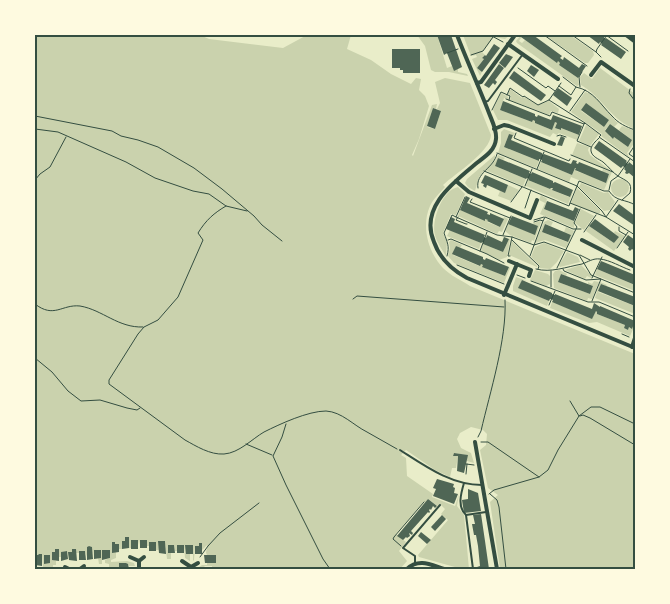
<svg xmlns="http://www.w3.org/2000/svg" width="670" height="604" viewBox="0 0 670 604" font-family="'Playfair Display',serif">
<rect width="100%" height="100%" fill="#e9edc9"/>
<g fill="#cad2ad" fill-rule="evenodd">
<path d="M 35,35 L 200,35 L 209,39 L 283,48 L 307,35 L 351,35 L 347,49 L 371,60 L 391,74 L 411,84 L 416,78 L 421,79 L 419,90 L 425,96 L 429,106 L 419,139 L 412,155 L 413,156 L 432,105 L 437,104 L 436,109 L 433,108 L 427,127 L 435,129 L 441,111 L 437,109 L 440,103 L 435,82 L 445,78 L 470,83 L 491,135 C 490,152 456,173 443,185 L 445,187 C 440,193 433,199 430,206 C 421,226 428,252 443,268 C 451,276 461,280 470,286 L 635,354 L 635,569 L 500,569 L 490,502 L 498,495 L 488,488 L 480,450 L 486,445 L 487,434 L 483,430 L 471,427 L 460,433 L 457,439 L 461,448 L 471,453 L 474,463 L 467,461 L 467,455 L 454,453 L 453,456 L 458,456 L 456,468 L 452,468 L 450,477 L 435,470 L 406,450 L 401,455 L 406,458 L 407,476 L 433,494 L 432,497 L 455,506 L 459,494 L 457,506 L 464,515 L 469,569 L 462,569 L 419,557 L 418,555 L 448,520 L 441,514 L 445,509 L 440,504 L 437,506 L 428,499 L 426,503 L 424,502 L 396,534 L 406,542 L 399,551 L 407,561 L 400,569 L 212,569 L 212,566 L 205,566 L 202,569 L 196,569 L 202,565 L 207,565 L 207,563 L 216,563 L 216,555 L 207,555 L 206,553 L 207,545 L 202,550 L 202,543 L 199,543 L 199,546 L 195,546 L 194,560 L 193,561 L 193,545 L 186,546 L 186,554 L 190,554 L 190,561 L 185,558 L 184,545 L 177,545 L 177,551 L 175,551 L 174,545 L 168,545 L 168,553 L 171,553 L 171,559 L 167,559 L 165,541 L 159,541 L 159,550 L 156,550 L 156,542 L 149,542 L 149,546 L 147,546 L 147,540 L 140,540 L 139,545 L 138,540 L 131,540 L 131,548 L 129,548 L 128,537 L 125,537 L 125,541 L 122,541 L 122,549 L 119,549 L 119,544 L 115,544 L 115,542 L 112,542 L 112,552 L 116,552 L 116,558 L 111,560 L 111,562 L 127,561 L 134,563 L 135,566 L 129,566 L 126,563 L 119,563 L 119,569 L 99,569 L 109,568 L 109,564 L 105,563 L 105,560 L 110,558 L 110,550 L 102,557 L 102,564 L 99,564 L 98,558 L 101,558 L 101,550 L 94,550 L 93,557 L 92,547 L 89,546 L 87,547 L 87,557 L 85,551 L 79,551 L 79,553 L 76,553 L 76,549 L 72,549 L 72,552 L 69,552 L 69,558 L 67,551 L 61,552 L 61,557 L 59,557 L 59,549 L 55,549 L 55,552 L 52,552 L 52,559 L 56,561 L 56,565 L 53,565 L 53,568 L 43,568 L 42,554 L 39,554 L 35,564 Z"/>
<path d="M 417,35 L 437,35 L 447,68 L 452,66 L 454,70 L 458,69 L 458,72 L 467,74 L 468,76 L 449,72 L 435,72 L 431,70 L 425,46 Z"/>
<path d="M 463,35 L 510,35 L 505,39 L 494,37 L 482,52 L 485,55 L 482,58 L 484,59 L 477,68 L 482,72 L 480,76 L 472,59 L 477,57 L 476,55 L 471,56 Z"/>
<path d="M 521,35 L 523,35 L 519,41 L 522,43 L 525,40 L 556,62 L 558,61 L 560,63 L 559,65 L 578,78 L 579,85 L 577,86 L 517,43 L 516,41 Z"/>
<path d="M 545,35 L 570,35 L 593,51 L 594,55 L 588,63 L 585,63 Z"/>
<path d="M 600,68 L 635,94 L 635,129 C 612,121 602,97 581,85 L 580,77 L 584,73 L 592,79 Z"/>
<path d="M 510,89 L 522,98 L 524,97 L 538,105 L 549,101 L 559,109 L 558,113 L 551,111 L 549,115 L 510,100 L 511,96 L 508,94 Z"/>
<path d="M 585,92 C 599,95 607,114 618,123 L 614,127 L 610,124 L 605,130 L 610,135 L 609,136 L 613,139 L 614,137 L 628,147 L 632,140 L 619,130 L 622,126 L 635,131 L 635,142 L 627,153 L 629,157 L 601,136 L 602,134 L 571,112 ZM 586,104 L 609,120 L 604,127 L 581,111 Z"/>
<path d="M 501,93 L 508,97 L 508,99 L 504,98 L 500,110 L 532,122 L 533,120 L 535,121 L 535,123 L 552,130 L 555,122 L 557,123 L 555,128 L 560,130 L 561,128 L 579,135 L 577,140 L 559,133 L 557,135 L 553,133 L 550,137 L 507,120 L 498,120 L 493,110 Z"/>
<path d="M 586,125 L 599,134 L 590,146 L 579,141 Z"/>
<path d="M 504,129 L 515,133 L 511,140 L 513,135 L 509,134 L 504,147 L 539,161 L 536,168 L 498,153 L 501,143 L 501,132 Z"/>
<path d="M 577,143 L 589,147 L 588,150 L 590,155 L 611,171 L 572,155 Z"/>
<path d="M 495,155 L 495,159 L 479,177 L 475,191 L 468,187 L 465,183 L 467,179 Z"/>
<path d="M 498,155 L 505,158 L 503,160 L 498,158 L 495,166 L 526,179 L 523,186 L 485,170 L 496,160 Z"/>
<path d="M 541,162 L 572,175 L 575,168 L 576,168 L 576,171 L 606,182 L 609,174 L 602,172 L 603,169 L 612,172 L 604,190 L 571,177 L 569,182 L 538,169 Z"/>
<circle cx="620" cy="188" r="9"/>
<path d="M 528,180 L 550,189 L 553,188 L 552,190 L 569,197 L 573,192 L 568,204 L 526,186 Z"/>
<path d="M 581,183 L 604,193 L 608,192 L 615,202 L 610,210 L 604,211 L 579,187 Z"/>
<path d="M 508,185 L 519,190 L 511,201 L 498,196 L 500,191 L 505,192 Z"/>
<path d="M 458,187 L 465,194 L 456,215 L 451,214 L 443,233 L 447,242 L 446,256 C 442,249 437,243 435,235 C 431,221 442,190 458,187 Z"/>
<path d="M 577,188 L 600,210 L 600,213 L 598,214 L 571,203 Z"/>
<path d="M 541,195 L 547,199 L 544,209 L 574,221 L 574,228 L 540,214 L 545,203 L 539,200 Z"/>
<path d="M 581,209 L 594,216 L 584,230 L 575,223 Z"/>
<path d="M 460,210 L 484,220 L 485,219 L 488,220 L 487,222 L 500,227 L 504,217 L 508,219 L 502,232 L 499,231 L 497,234 L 458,216 Z"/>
<path d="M 548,220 L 553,222 L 551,226 L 545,224 L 542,232 L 567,242 L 571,235 L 564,232 L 566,227 L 574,231 L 566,248 L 545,240 L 535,243 L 544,222 Z"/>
<path d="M 539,221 L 541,222 L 534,241 L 532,240 L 531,243 L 510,235 L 505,231 L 508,224 L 535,234 L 538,226 L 532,224 Z"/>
<path d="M 589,226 L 614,243 L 619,237 L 614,233 L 615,231 L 625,236 L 614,251 L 586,231 Z"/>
<path d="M 450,230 L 481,243 L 479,249 L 447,236 Z"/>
<path d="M 509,239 L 510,239 L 507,257 L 499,260 L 481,251 L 483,244 L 503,252 Z"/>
<path d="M 451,240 L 462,245 L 460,248 L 456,246 L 453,255 L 479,266 L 481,264 L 483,265 L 483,267 L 505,276 L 509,267 L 510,268 L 504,283 L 454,263 L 448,256 L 450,248 L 449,242 Z"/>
<path d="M 512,241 L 537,266 L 537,267 L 509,255 Z"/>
<path d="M 544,243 L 564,251 L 557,262 L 550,269 L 539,268 L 540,266 L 531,257 L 535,247 Z"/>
<path d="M 567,252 L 578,257 L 580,262 L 560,267 L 559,265 Z"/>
<path d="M 581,265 L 592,276 L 591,278 L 587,276 L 585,279 L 565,270 Z"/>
<path d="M 597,269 L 635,285 L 635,291 L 595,275 Z"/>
<path d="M 535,270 L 548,274 L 550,276 L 550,284 L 546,286 L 530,280 Z"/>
<path d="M 559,270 L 567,274 L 566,276 L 561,274 L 558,282 L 590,294 L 593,286 L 588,284 L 588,282 L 592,284 L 594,281 L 599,282 L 592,299 L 588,298 L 587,301 L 554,288 L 553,274 L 555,271 Z"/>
<path d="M 516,277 L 527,281 L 522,280 L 519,288 L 549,301 L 547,306 L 513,291 L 513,286 Z"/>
<path d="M 600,282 L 607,285 L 606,286 L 601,284 L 598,292 L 635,306 L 635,314 L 595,298 Z"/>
<path d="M 552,302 L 592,318 L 596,311 L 597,312 L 597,314 L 625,325 L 624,328 L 628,330 L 629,327 L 632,328 L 635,320 L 635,325 L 630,336 L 597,322 L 589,323 L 550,308 Z"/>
</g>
<g fill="#4f6655">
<path d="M 437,35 L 451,35 L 462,67 L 454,71 L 447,53 L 444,55 Z"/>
<path d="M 523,35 L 533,35 L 562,56 L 560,58 L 563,60 L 564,57 L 579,68 L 582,64 L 586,66 L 578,78 L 559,65 L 560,63 L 558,61 L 557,63 L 521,37 Z"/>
<path d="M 587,35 L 602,35 L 604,37 L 604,39 L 606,38 L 626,52 L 621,59 L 601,45 L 602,44 L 600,42 L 599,44 Z"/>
<path d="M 494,44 L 500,48 L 482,72 L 477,68 L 484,59 L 482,58 L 485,55 L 486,56 Z"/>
<path d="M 392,49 L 420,49 L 420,73 L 403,73 L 403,70 L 400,70 L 400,68 L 392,68 Z"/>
<path d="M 506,54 L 513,57 L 505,68 L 499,63 Z"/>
<path d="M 499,64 L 504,68 L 495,80 L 497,82 L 495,85 L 493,83 L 489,88 L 484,85 Z"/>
<path d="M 531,65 L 539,70 L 534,77 L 527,71 Z"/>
<path d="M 514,71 L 546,95 L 541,101 L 509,78 Z"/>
<path d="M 558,88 L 572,98 L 567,106 L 553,95 Z"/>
<path d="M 503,101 L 535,114 L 535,116 L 537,117 L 538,115 L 551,120 L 553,115 L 582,126 L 579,135 L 561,128 L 561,130 L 555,128 L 557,123 L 555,122 L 552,130 L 535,123 L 535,121 L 533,120 L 532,122 L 500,110 Z"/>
<path d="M 586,103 L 609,120 L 604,127 L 581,110 Z"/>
<path d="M 433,108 L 441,111 L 435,129 L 427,126 Z"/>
<path d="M 610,124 L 632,140 L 628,147 L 614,137 L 613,139 L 605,131 Z"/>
<path d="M 509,134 L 513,135 L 511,140 L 542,153 L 543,155 L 544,154 L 571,164 L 573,160 L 577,161 L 576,163 L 578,164 L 579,162 L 609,174 L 606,183 L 575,170 L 576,168 L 575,168 L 572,175 L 541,162 L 542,160 L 539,159 L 539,161 L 504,147 Z"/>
<path d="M 561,136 L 565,138 L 562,146 L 557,145 Z"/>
<path d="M 599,141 L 627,161 L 626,162 L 628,164 L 629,162 L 635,167 L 635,178 L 629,173 L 627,174 L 625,173 L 626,171 L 624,169 L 625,168 L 623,166 L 621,168 L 594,148 Z"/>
<path d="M 498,158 L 530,171 L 529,173 L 531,174 L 532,172 L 553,181 L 553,183 L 555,182 L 573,190 L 570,197 L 552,190 L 553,188 L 551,188 L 550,189 L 528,180 L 529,179 L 527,178 L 526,179 L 495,166 Z"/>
<path d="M 485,175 L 508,185 L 505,193 L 487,185 L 486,188 L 483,186 L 484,184 L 481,183 Z"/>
<path d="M 466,196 L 470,198 L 467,203 L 488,212 L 487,214 L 490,215 L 490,213 L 504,219 L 500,227 L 487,221 L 488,220 L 485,219 L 485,221 L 460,210 Z"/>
<path d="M 547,201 L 573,211 L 575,207 L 579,209 L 574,221 L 544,209 Z"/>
<path d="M 619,204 L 635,216 L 635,226 L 613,211 Z"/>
<path d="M 512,216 L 538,226 L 535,235 L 508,224 Z"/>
<path d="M 451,217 L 455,219 L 454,222 L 485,235 L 484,237 L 486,238 L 487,235 L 502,242 L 504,237 L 509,239 L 503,252 L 483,244 L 483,242 L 481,243 L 446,229 Z"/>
<path d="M 595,219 L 619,237 L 614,243 L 589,226 Z"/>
<path d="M 545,224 L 571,235 L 568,242 L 542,232 Z"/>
<path d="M 628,235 L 635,240 L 635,251 L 632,249 L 630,251 L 628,249 L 629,247 L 623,242 Z"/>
<path d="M 456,246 L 483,257 L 483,259 L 485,260 L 486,258 L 509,267 L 505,276 L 482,267 L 483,265 L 481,264 L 480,266 L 452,254 Z"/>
<path d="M 601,261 L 635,275 L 635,285 L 597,269 Z"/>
<path d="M 561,274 L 593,286 L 590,294 L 558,282 Z"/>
<path d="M 522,280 L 552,293 L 552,294 L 555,295 L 555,294 L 592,309 L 594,303 L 600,307 L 600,306 L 635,321 L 632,329 L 629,327 L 628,330 L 624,328 L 625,325 L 597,314 L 597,312 L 596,311 L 592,319 L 552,302 L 553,300 L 551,299 L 550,299 L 549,301 L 518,288 Z"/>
<path d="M 601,284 L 635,297 L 635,306 L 598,291 Z"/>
<path d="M 454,453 L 468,455 L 464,473 L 457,471 L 458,456 L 453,456 Z"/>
<path d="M 437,479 L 454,484 L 453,487 L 455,488 L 454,493 L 458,494 L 454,504 L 433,496 L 436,489 L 433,488 Z"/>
<path d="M 468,489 L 478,493 L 481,511 L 464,513 L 462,500 L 468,499 Z"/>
<path d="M 428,499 L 437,506 L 435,508 L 433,506 L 431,510 L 430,509 L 429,510 L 430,512 L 429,513 L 428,512 L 411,531 L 413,533 L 412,535 L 409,533 L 410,536 L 407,538 L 406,537 L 403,540 L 397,536 Z"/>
<path d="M 481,514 L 485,541 L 489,569 L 477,569 L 477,567 L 480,566 L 478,546 L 476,535 L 474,535 L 472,524 L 475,524 L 473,515 Z"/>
<path d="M 442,515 L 446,519 L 435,531 L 431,527 Z"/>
<path d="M 421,532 L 431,540 L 427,544 L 418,536 Z"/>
<path d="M 125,537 L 129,537 L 129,548 L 122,549 L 122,541 L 125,541 Z"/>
<rect x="131" y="540" width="7" height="9"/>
<rect x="140" y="540" width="7" height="8"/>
<path d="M 158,541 L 165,541 L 166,554 L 159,553 Z"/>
<path d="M 112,542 L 115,542 L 115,544 L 119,544 L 119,552 L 112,553 Z"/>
<rect x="149" y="542" width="7" height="9"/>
<path d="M 199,543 L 202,543 L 202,554 L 195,554 L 195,546 L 199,546 Z"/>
<path d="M 168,545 L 174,545 L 175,553 L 168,553 Z"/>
<rect x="177" y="545" width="7" height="8"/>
<path d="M 185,545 L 193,545 L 193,554 L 186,554 Z"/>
<path d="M 89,546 L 92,547 L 93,559 L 87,560 L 87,547 Z"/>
<path d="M 55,549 L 59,549 L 59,561 L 52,560 L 52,552 L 55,552 Z"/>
<path d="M 72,549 L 76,549 L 77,561 L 69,560 L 68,552 L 72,552 Z"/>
<path d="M 94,550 L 101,550 L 101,558 L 94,559 Z"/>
<path d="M 102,550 L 110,550 L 110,558 L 102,560 Z"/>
<path d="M 67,551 L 68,559 L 61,561 L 61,552 Z"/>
<path d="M 79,551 L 85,551 L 86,560 L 79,560 Z"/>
<path d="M 38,554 L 42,554 L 42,566 L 35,565 L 35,555 L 39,555 Z"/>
<path d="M 44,555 L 50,555 L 50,563 L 44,564 Z"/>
<path d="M 204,555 L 216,555 L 216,563 L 205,563 Z"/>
<path d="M 119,563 L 126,563 L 128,564 L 129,569 L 119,569 Z"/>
</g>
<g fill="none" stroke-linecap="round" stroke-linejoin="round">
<g stroke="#344e41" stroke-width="1">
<path d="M 490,35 L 503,42"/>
<path d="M 544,35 L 587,66"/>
<path d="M 572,35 L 596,52"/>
<path d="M 606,35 L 628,51"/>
<path d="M 447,53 L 458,49"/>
<path d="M 471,55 L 483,51 L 493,37"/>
<path d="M 601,57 L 596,52 L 597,49 L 607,35"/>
<path d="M 518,68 L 546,88 L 548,86 L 555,91"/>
<path d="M 563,77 L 576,87"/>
<path d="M 559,86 L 571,95 L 576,87 C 594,91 600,104 612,116 C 618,123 626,127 635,130"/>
<path d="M 580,87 L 579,77 L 582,72"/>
<path d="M 630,89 L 629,93 L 635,101"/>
<path d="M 507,95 L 510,88 L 523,97 L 524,96 L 538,105 L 549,100 L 561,83"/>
<path d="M 506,99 L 550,116 L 552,112 L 584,124 L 585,123 L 601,135 L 599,137 L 635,162"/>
<path d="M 549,100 L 585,123"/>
<path d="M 492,110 L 501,92 L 510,96 L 509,100"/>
<path d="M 570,111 L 585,90"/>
<path d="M 35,116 L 112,131 L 121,136 L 138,140 L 158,147 L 194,168 L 222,189 L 254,216 L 262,225 L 282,241"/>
<path d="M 584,124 L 577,141 L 591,147"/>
<path d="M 35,129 L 58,132 L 126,162 L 155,178 L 193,191 L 209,194 L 226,206 L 247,211"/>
<path d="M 516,133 L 514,138 L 569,161 L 570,159"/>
<path d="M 557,136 L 560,135 L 566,137"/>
<path d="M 599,138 C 596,141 590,146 591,151 C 592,157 599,159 603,162 C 608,166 613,173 618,176 C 626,181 633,182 630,193 L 622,200"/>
<path d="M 635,145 L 629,154 L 635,158"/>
<path d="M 497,153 L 577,186 L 579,181 L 604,191 L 609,191 C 616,202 626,199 635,205"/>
<path d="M 571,155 L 613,172"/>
<path d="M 537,169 L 544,152"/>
<path d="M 484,171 L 569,206 L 570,203 L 606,217 L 635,235"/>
<path d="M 35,180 L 40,174 L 50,167 L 66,137"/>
<path d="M 525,186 L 532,169"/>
<path d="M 478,188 C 475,173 494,168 497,154"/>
<path d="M 609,190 L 611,181 L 618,176 L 630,159"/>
<path d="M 472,199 L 470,202 L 510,218"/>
<path d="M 511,202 L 522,187"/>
<path d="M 570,203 L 577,186 L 602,211 L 606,217 L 618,200"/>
<path d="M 226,206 C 214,213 206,220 198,233 L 203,240 L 178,297 L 158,320 L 144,327 L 138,334 L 109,380 L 109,384 L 185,440 C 196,446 210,455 224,454 C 239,453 252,439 264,432 C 280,424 308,411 326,411 C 342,412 353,425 367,432 C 377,438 387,443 397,449"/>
<path d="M 525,208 L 531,190"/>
<path d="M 456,217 L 497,235 L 512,237 L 534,245 L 544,242 L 579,255 L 591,275 L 601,279 L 592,301"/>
<path d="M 458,217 L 456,220 L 466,224 L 467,224"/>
<path d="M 534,220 L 544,217"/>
<path d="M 534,222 L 540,220 L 543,221 L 545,217 L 573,229 L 581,229"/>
<path d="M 619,227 L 619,231 L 626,235"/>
<path d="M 584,232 L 596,215"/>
<path d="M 503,235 L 511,216"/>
<path d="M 448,240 L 451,239 L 487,254 L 504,263"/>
<path d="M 512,240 L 539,266 L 538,269"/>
<path d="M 617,248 L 628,232"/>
<path d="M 480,251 L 487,232"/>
<path d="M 580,255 L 590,260"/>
<path d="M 447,256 C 450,246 447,242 444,233 L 452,215 L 456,217 L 465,197"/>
<path d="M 510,256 L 508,256 L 512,237"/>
<path d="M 530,256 L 543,221"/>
<path d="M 457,265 L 504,284"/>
<path d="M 557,268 L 576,229 L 577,227 L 574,223 L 580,209"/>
<path d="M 536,269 C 551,273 566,267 582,264 C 588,262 593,258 600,259 C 610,260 621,267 630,270"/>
<path d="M 563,269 L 564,271 L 586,280 L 601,279 L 635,293"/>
<path d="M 517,275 L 525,278"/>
<path d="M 592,278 L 602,257"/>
<path d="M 531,281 L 588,302 L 599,302 L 635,317"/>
<path d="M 551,287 L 551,271"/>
<path d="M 353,299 L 357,296 L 504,307"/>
<path d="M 35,304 C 54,319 62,304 80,306 C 103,310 118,328 143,327"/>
<path d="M 549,305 L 555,291"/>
<path d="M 622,334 L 629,337"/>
<path d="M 35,358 L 52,372 L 68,391 L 81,401 L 100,400 L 127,408 L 137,410 L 140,408"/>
<path d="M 579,416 L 591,407 L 600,407 L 635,424"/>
<path d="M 580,416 L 583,415 L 590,418 L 635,445"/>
<path d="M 286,424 L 282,437 L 273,456 L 286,485 L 323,559 L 330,569"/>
<path d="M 478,437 L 481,431 C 490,392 507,339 505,300"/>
<path d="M 481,442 L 488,442 L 539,477"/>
<path d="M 246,444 L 272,455"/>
<path d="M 466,464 L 474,465"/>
<path d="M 466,474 L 467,464"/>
<path d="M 489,494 L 494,490 L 539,477 L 548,470 L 558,450 L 579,416 L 570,401"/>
<path d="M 490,494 L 497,500 L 499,507 L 506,569"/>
<path d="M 401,546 L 393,539 L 394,537 L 424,502"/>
<path d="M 200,557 L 208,546 L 220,533 L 259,503"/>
</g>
<g stroke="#344e41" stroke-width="2">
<path d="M 484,102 L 488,101 L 523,54"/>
<path d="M 400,450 C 425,466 451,485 482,485"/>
<path d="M 464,483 C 461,493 457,507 466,515 L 473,569"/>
<path d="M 466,515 L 486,512"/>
<path d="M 415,563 L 415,556 L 403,548 L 440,505"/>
</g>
<g stroke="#344e41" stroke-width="4">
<path d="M 457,35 C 467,61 479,87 489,113 C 492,121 497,130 496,139 C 495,150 486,156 478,162 C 454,182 419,207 434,242 C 440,259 452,270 467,278 L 635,348"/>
<path d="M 508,44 L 558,79"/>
<path d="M 591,75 L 601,62 L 635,86"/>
<path d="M 477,83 L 481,82 L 515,35"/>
<path d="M 494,129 L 504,125 L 509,126 L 554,144"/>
<path d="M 456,181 L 469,192 L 530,218 L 537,200"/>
<path d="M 582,240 L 635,267"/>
<path d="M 509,261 L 531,270 L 529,276"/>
<path d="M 504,295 L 517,264"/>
<path d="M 632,347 L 635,338"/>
<path d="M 475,442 L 497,569"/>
<path d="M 130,557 L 139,561 L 144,557"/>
<path d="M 182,561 L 191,567 L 198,563"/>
<path d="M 65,567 L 69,569"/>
<path d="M 80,569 L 84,566"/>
<path d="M 139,569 L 139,561"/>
<path d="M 407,569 C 419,558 431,565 444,569"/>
</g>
<path stroke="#344e41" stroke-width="5" d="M 627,35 L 635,41"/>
</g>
<rect width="670" height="604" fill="none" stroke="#fefae0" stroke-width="72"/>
<rect x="36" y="36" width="598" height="532" fill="none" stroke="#344e41" stroke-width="2"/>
</svg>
